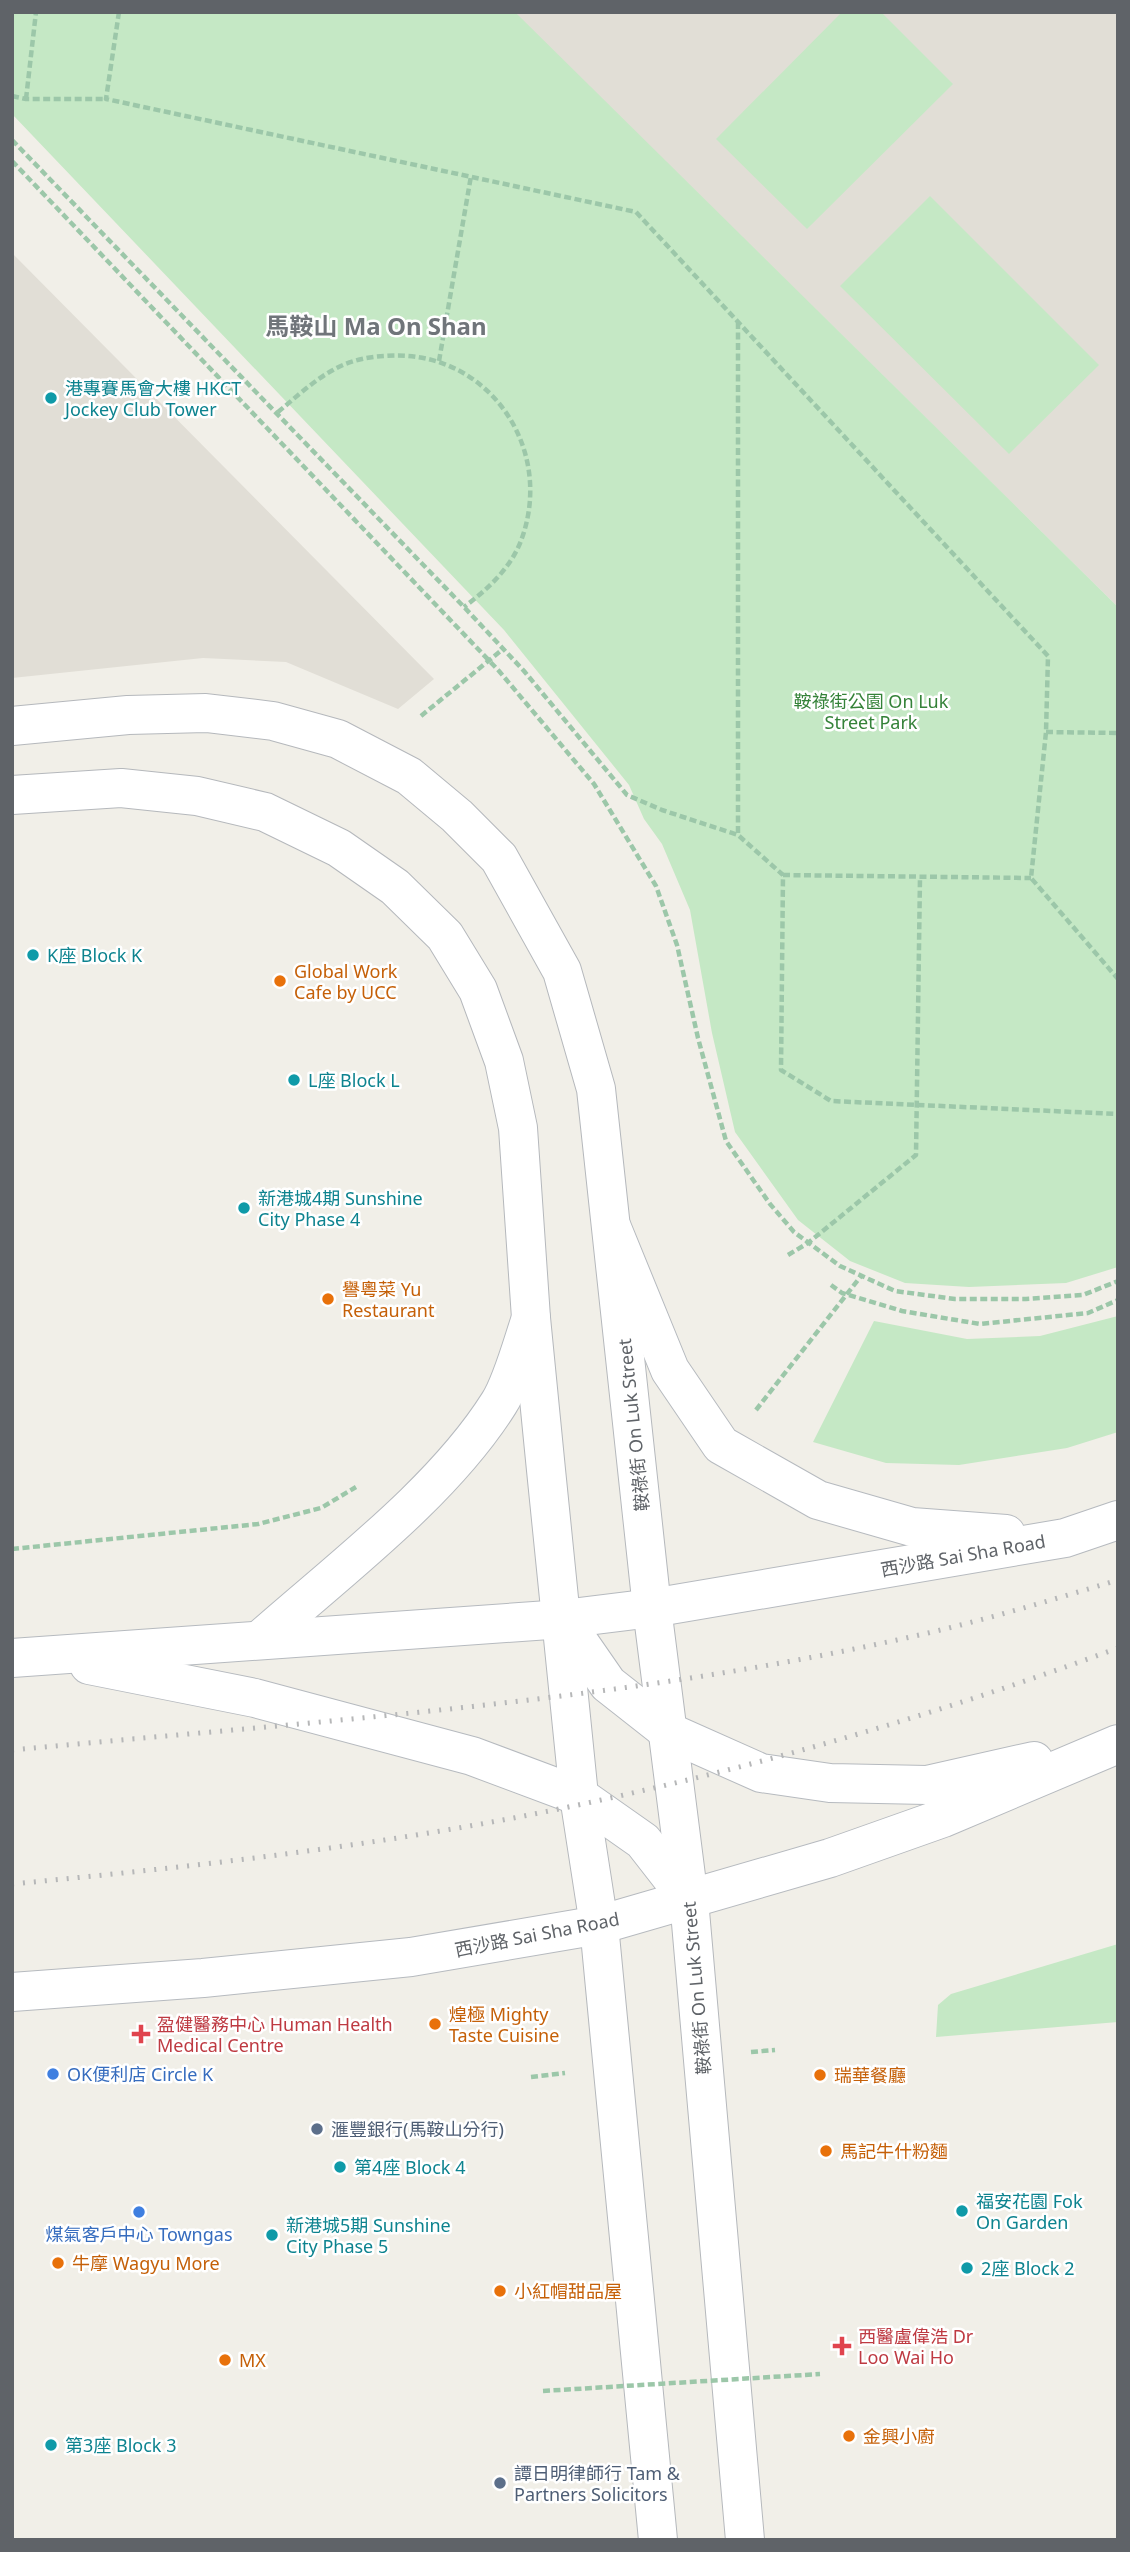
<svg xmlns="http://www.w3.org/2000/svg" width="1130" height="2552" viewBox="0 0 1130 2552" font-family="'Noto Sans','Noto Sans TC',sans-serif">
<rect width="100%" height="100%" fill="#f1efe8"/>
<g fill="#e1ded6">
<path d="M 515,12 L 1118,12 L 1118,607 L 523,21 Z"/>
<path d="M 12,253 L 434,679 L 398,709 L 286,662 L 203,658 L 12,678 Z"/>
</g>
<g fill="#c5e8c5">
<path d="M 12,12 L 515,12 L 1118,607 L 1118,1267 L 1066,1283 L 969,1287 L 905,1283 L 850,1261 L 798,1220 L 735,1132 L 712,1033 L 690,910 L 662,844 L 644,819 L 629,785 L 504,630 L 12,114 Z"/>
<path d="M 842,12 L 881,12 L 953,84 L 807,229 L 716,139 Z"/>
<path d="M 930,196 L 1099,365 L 1009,454 L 840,286 Z"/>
<path d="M 1118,1316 L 1118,1432 L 1067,1448 L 959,1465 L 886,1463 L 813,1442 L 874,1321 L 967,1339 L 1040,1336 Z"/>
<path d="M 1118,1944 L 1118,2022 L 936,2037 L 938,2005 L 951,1994 Z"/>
</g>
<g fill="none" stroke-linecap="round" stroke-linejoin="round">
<defs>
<g id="street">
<path d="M 12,726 L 128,715 L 206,713 L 273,721 L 338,739 L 409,776 L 457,816 L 499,858 L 562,971 L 596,1089 L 652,1608 L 689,1900 L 745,2540"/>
<path d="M 12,795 L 121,788 L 197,796 L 265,812 L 339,848 L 395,887 L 445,936 L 478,990 L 504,1061 L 518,1128 L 531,1318 L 546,1470 L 579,1796 L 599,1925 L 658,2540"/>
</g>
<g id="secondary">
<path d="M 612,1228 L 670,1370 L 721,1445 L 818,1500 L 912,1527 L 1006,1534"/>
<path d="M 563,1619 L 608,1684 L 669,1732 L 761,1773 L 830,1783 L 927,1785 L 1034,1761"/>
<path d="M 261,1639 C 340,1569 443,1492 499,1403 C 512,1383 523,1341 531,1318"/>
<path d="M 12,1658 L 563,1619 L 652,1608 L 1065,1538 L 1118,1520"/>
<path d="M 89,1665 L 255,1698 L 472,1756 L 579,1796 L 643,1841 L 689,1900"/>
<path d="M 12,1992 L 203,1978 L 411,1957 L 599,1925 L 830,1858 L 943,1818 L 1118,1744"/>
</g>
</defs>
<use href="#street" stroke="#b5b8bc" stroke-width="40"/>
<use href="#secondary" stroke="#b6babf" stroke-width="40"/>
<g stroke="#9cc7a9" stroke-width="4.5" stroke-dasharray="7 3.5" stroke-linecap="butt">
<path d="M 119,12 L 106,99 L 636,212 L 1048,656 L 1046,732 L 1031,878 L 1118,979"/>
<path d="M 12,96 L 26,99 L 106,99"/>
<path d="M 26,99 L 36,12"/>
<path d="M 12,140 L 464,607 L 524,671 L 627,795 L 662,810 L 738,835 L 783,875 L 781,1070 L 831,1101 L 1118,1114"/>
<path d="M 12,161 L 499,671 L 594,784 L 656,886 L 677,945 L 698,1038 L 726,1141 L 770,1204 L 794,1232 L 840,1266 L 895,1291 L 955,1299 L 1026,1299 L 1083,1295 L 1118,1281"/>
<path d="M 738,322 L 738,835"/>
<path d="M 439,361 L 471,176"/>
<path d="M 278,412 C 295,398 313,381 333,370 C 348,361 367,357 384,356 C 485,347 555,445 522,538 C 512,567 488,589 464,607"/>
<path d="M 421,716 L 503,649"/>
<path d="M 1046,732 L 1118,733"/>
<path d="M 783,875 L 1031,878"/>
<path d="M 788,1255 L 808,1243 L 916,1155 L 920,877"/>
<path d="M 831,1285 L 842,1293 L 902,1311 L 980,1324 L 1088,1313 L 1118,1300"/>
<path d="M 756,1410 L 861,1276"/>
<path d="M 12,1549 L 258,1524 L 321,1508 L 356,1487"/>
<path d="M 751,2052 L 775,2050"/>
<path d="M 531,2077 L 565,2073"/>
</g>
<use href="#street" stroke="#fff" stroke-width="38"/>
<use href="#secondary" stroke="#fff" stroke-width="38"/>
<g stroke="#b6b7b8" stroke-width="5" stroke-dasharray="2 9" stroke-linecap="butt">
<path d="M 12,1750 C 318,1721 628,1702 928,1633 C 992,1618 1055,1599 1118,1580"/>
<path d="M 12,1884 C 212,1865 414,1842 610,1798 C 782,1760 952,1709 1118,1648"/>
</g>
<path stroke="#9cc7a9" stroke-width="4.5" stroke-dasharray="7 3.5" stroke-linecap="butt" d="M 543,2391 L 820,2374"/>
</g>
<g fill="#0f9aa8" stroke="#fff" stroke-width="2.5">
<circle cx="51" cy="398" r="7"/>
<circle cx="33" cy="955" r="7"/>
<circle cx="294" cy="1080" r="7"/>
<circle cx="244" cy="1208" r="7"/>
<circle cx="340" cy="2167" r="7"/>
<circle cx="962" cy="2211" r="7"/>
<circle cx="272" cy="2235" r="7"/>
<circle cx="967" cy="2268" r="7"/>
<circle cx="51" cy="2445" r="7"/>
</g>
<g fill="#e8710a" stroke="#fff" stroke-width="2.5">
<circle cx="280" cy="981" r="7"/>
<circle cx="328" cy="1299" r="7"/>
<circle cx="435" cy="2024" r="7"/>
<circle cx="820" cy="2075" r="7"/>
<circle cx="826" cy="2151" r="7"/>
<circle cx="58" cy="2263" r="7"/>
<circle cx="500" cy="2291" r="7"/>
<circle cx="225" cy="2360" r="7"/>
<circle cx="849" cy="2436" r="7"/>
</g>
<g fill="#e0444e" stroke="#fff" stroke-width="2.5">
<path d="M137.5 2023.5h7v7h7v7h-7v7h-7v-7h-7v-7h7z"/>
<path d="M838.5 2335.5h7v7h7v7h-7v7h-7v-7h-7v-7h7z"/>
</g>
<g fill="#3f7fe0" stroke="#fff" stroke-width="2.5">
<circle cx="53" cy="2074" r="7"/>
<circle cx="139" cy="2212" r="7"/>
</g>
<g fill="#5c6f8a" stroke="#fff" stroke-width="2.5">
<circle cx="317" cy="2129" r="7"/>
<circle cx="500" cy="2483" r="7"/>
</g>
<g text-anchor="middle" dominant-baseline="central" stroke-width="5" stroke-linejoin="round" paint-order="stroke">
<g font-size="18" fill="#0d838f" stroke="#fff" text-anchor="start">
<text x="65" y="388">港專賽馬會大樓 HKCT<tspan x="65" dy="21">Jockey Club Tower</tspan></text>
<text x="47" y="955">K座 Block K</text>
<text x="308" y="1080">L座 Block L</text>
<text x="258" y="1198">新港城4期 Sunshine<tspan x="258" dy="21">City Phase 4</tspan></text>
<text x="354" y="2167">第4座 Block 4</text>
<text x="976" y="2201">福安花園 Fok<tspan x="976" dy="21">On Garden</tspan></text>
<text x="286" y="2225">新港城5期 Sunshine<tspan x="286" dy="21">City Phase 5</tspan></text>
<text x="981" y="2268">2座 Block 2</text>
<text x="65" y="2445">第3座 Block 3</text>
</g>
<g font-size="18" fill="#348238" stroke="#fff">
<text x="871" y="701">鞍祿街公園 On Luk<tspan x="871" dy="21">Street Park</tspan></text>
</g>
<g font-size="18" fill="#c56008" stroke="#fff" text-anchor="start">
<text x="294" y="971">Global Work<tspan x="294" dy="21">Cafe by UCC</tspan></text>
<text x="342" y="1289">譽粵菜 Yu<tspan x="342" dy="21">Restaurant</tspan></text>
<text x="449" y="2014">煌極 Mighty<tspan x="449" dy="21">Taste Cuisine</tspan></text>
<text x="834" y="2075">瑞華餐廳</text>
<text x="840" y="2151">馬記牛什粉麵</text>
<text x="72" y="2263">牛摩 Wagyu More</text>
<text x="514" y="2291">小紅帽甜品屋</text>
<text x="239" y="2360">MX</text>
<text x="863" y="2436">金興小廚</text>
</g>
<g font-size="18" fill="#5f6368" stroke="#fff">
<text transform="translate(633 1425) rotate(-96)">鞍祿街 On Luk Street</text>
<text transform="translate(963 1555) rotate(-10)">西沙路 Sai Sha Road</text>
<text transform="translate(537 1934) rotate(-11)">西沙路 Sai Sha Road</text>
<text transform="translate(696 1988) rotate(-95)">鞍祿街 On Luk Street</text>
</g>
<g font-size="18" fill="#be3a42" stroke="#fff" text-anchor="start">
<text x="157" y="2024">盈健醫務中心 Human Health<tspan x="157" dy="21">Medical Centre</tspan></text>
<text x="858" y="2336">西醫盧偉浩 Dr<tspan x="858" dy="21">Loo Wai Ho</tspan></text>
</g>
<g font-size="18" fill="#366cbe" stroke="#fff" text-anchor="start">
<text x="67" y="2074">OK便利店 Circle K</text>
<text x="139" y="2234" text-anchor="middle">煤氣客戶中心 Towngas</text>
</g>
<g font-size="18" fill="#4e5e75" stroke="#fff" text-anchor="start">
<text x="331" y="2129">滙豐銀行(馬鞍山分行)</text>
<text x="514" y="2473">譚日明律師行 Tam &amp;<tspan x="514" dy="21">Partners Solicitors</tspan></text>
</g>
<g font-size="24" font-weight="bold" fill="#70757a" stroke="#fff">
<text x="376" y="325">馬鞍山 Ma On Shan</text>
</g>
</g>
<rect width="1130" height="2552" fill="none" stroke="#5f6368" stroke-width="28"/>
</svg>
